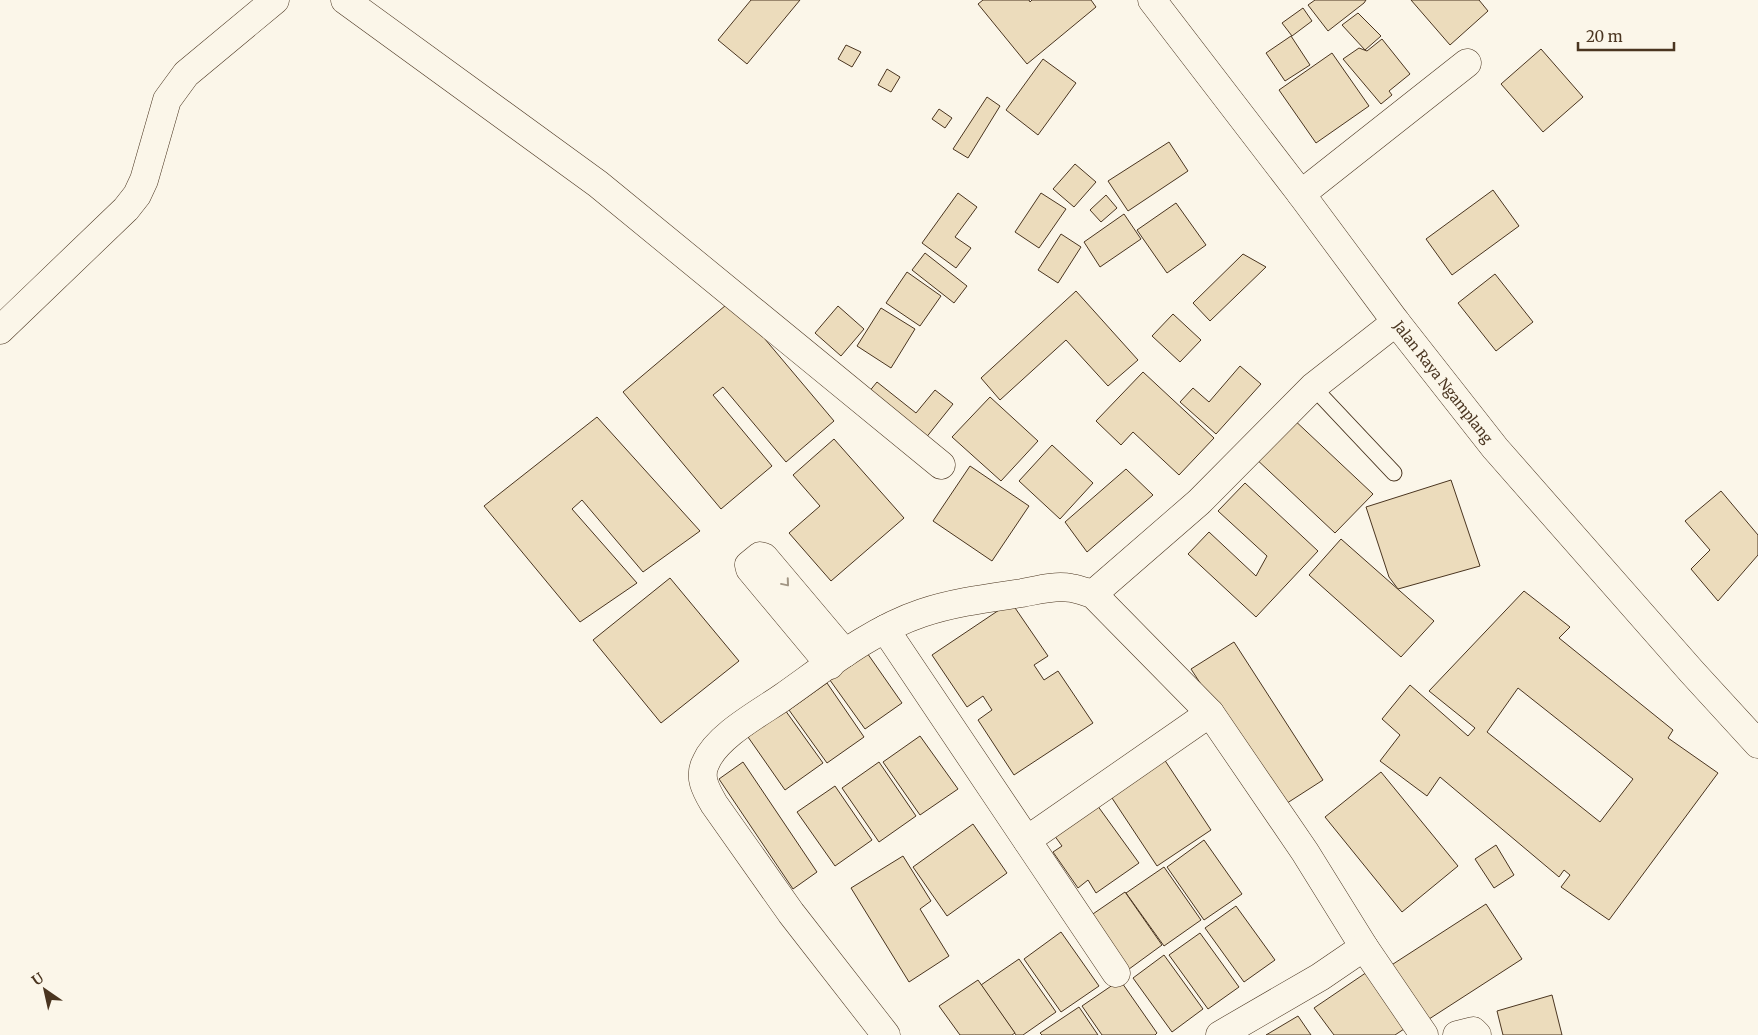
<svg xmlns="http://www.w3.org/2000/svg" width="1758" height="1035" viewBox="0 0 1758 1035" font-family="Merriweather,serif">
<rect width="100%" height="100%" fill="#fbf6e9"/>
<g fill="#ecdcbc" stroke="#4a3520" fill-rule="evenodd">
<path d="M 751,0 L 800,0 L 747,64 L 718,40 Z"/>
<path d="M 983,0 L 1029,0 L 1030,2 L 1032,0 L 1091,0 L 1096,7 L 1027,64 L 978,4 Z"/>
<path d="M 1315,0 L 1366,0 L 1364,3 L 1328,31 L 1308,5 Z"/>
<path d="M 1411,0 L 1479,0 L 1488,11 L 1450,45 Z"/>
<path d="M 1303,8 L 1312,21 L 1292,36 L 1282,23 Z"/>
<path d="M 1358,13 L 1381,36 L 1365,50 L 1342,25 Z"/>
<path d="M 1291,36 L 1310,65 L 1285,81 L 1266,53 Z"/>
<path d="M 1382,39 L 1410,74 L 1389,91 L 1392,95 L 1381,104 L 1343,59 L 1359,48 L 1367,51 Z"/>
<path d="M 846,45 L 861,52 L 852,67 L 838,59 Z"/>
<path d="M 1541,49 L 1583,97 L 1543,132 L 1501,84 Z"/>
<path d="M 1332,53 L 1369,106 L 1316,143 L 1279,90 Z"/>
<path d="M 1043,59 L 1076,83 L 1038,135 L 1006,110 Z"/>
<path d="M 887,69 L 900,77 L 891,92 L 878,85 Z"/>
<path d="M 987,97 L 1000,106 L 968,158 L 953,149 Z"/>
<path d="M 939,109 L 952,118 L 945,128 L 932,119 Z"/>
<path d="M 1169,142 L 1188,171 L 1128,211 L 1108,181 Z"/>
<path d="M 1075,164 L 1096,182 L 1074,207 L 1053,189 Z"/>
<path d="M 1493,190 L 1519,226 L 1452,275 L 1426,239 Z"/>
<path d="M 958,193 L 977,207 L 955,237 L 971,248 L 956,268 L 922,243 Z"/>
<path d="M 1041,193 L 1066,209 L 1039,248 L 1015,232 Z"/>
<path d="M 1106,195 L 1117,208 L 1101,222 L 1090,210 Z"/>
<path d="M 1176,203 L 1206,245 L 1167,273 L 1137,230 Z"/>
<path d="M 1124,214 L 1141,239 L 1100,267 L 1084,242 Z"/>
<path d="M 1061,234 L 1081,247 L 1058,283 L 1038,270 Z"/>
<path d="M 925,253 L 967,286 L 954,303 L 912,270 Z"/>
<path d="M 1243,254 L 1266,267 L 1210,321 L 1193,303 Z"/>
<path d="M 907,272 L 941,296 L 920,326 L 886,303 Z"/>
<path d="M 1495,274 L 1533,322 L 1496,351 L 1458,303 Z"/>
<path d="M 1076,291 L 1138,360 L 1108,386 L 1066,340 L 1000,400 L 981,378 Z"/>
<path d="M 732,300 L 834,421 L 786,462 L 723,387 L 713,395 L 772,466 L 721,509 L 623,392 Z"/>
<path d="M 838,306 L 864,329 L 841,356 L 815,333 Z"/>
<path d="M 881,308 L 915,329 L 891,368 L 857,346 Z"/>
<path d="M 1173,314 L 1201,340 L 1180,362 L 1152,336 Z"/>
<path d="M 1240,366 L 1261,384 L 1216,434 L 1180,402 L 1193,388 L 1209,402 Z"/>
<path d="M 1143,372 L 1214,438 L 1179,475 L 1133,432 L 1121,445 L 1096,421 Z"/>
<path d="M 877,382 L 916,413 L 935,390 L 953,404 L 925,439 L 868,393 Z"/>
<path d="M 990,397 L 1038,441 L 1001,481 L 952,437 Z"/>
<path d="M 1290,416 L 1373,494 L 1335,533 L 1253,456 Z"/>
<path d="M 597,417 L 700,531 L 643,572 L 582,500 L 572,509 L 637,583 L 580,622 L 484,506 Z"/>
<path d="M 834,439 L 904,518 L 831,581 L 789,533 L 820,506 L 793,475 Z"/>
<path d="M 1052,445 L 1093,483 L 1060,519 L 1019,481 Z"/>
<path d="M 970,466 L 1029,506 L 992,561 L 933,521 Z"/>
<path d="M 1126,469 L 1153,495 L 1087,552 L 1065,522 Z"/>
<path d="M 1451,480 L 1480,566 L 1398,589 L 1389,577 L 1366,507 Z"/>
<path d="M 1245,483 L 1318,551 L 1256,617 L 1188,554 L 1209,532 L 1256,576 L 1267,556 L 1218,511 Z"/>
<path d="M 1721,491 L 1758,535 L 1758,555 L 1718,601 L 1691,569 L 1710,550 L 1685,521 Z"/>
<path d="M 1341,539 L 1434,621 L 1401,657 L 1309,575 Z"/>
<path d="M 670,578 L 739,661 L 661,723 L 593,640 Z"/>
<path d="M 1524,591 L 1570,627 L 1559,638 L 1673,730 L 1668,738 L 1718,773 L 1609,920 L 1561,887 L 1570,875 L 1564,870 L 1559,877 L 1440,777 L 1427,796 L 1380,761 L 1400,735 L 1382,719 L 1410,685 L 1468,736 L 1475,728 L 1429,691 ZM 1518,688 L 1633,779 L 1600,822 L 1487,732 Z"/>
<path d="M 1011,602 L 1048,656 L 1034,665 L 1044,680 L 1058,671 L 1093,723 L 1014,775 L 978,720 L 992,710 L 983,696 L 967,707 L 932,655 Z"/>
<path d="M 1234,642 L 1323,780 L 1281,807 L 1191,669 Z"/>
<path d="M 865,650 L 902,703 L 865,729 L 827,676 Z"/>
<path d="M 827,683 L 864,737 L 827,763 L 789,710 Z"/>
<path d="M 785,710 L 823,763 L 785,790 L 748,737 Z"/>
<path d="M 920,736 L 958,789 L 920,815 L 883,762 Z"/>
<path d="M 1162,756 L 1211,830 L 1157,866 L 1108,792 Z"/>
<path d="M 743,762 L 817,872 L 793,889 L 719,779 Z"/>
<path d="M 879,762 L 916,816 L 879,842 L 842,788 Z"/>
<path d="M 1381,772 L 1458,866 L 1402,912 L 1325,817 Z"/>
<path d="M 835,786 L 872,840 L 835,866 L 797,812 Z"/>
<path d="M 1097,805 L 1139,863 L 1096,893 L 1088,880 L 1078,888 L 1053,852 L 1062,846 L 1054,835 Z"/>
<path d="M 973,824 L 1007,873 L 947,916 L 913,867 Z"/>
<path d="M 1204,840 L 1242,894 L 1204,920 L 1167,867 Z"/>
<path d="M 1496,845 L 1514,875 L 1494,888 L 1475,859 Z"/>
<path d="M 903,856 L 931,901 L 920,909 L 949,956 L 909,982 L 851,888 Z"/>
<path d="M 1164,867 L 1201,920 L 1164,946 L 1126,893 Z"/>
<path d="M 1125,892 L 1162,945 L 1125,972 L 1087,918 Z"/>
<path d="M 1486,904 L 1522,959 L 1426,1021 L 1390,966 Z"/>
<path d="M 1236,906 L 1275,960 L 1244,982 L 1205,928 Z"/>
<path d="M 1061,932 L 1099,986 L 1061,1012 L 1024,959 Z"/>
<path d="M 1200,933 L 1239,987 L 1208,1009 L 1169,955 Z"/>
<path d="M 1164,955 L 1203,1009 L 1172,1032 L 1133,978 Z"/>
<path d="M 1019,959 L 1056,1012 L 1023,1035 L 1016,1035 L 981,985 Z"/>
<path d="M 1373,968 L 1410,1025 L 1395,1035 L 1334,1035 L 1314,1008 Z"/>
<path d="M 978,980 L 1015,1033 L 1012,1035 L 960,1035 L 939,1006 Z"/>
<path d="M 1120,980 L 1157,1033 L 1155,1035 L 1102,1035 L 1082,1006 Z"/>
<path d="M 1552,995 L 1562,1035 L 1503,1035 L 1497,1011 Z"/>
<path d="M 1079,1007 L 1098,1035 L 1042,1035 L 1040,1033 Z"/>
<path d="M 1298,1016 L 1311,1035 L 1266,1035 Z"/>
</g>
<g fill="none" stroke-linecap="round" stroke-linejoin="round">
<defs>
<path id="service" d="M 1313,387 L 1394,473"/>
<g id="minor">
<path d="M 345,0 L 598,184 L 941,465"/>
<path d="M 1301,194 L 1467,63"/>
<path d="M 0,330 L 126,209 L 137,195 L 144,180 L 167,100 L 175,89 L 186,74 L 275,0"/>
<path d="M 1093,594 L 1199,502 L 1313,387 L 1396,322"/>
<path d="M 885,629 L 1116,973"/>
<path d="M 830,665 L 750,569 L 749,565 L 760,556 L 764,557 L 845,653"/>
<path d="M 1027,840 L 1210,713"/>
<path d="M 886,1035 L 791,913 L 714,804 C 706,790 698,777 706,762 C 717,736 760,713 783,697 C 827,666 871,630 922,613 C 955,602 989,598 1022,593 C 1038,590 1055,585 1071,588 C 1078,589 1086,592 1093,594 L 1210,713 L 1305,852 L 1364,947 L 1424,1035"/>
<path d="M 1220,1035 L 1320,977 L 1364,947"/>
<path d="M 1457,1035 L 1473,1031 L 1477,1035"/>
</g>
<path id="primary" d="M 1152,0 L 1301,194 L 1396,322 L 1495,448 L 1692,672 L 1758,744"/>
</defs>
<use href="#service" stroke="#4a3520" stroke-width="17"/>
<use href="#minor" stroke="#4a3520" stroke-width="29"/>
<use href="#primary" stroke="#4a3520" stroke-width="29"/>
<use href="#service" stroke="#fbf6e9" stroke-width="15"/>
<use href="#minor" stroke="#fbf6e9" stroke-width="28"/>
<use href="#primary" stroke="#fbf6e9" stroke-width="28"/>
</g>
<defs><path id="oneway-chevron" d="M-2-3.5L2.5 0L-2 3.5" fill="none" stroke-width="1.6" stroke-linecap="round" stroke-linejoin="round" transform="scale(1.25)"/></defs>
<use stroke="#a29684" href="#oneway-chevron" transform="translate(786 583) rotate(50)"/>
<g text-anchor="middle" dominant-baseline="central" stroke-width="4" stroke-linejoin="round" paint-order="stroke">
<g font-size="14" fill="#4a3520" stroke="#fbf6e9">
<text transform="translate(1443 382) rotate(52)">Jalan Raya Ngamplang</text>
</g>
</g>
<g transform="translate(45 990) rotate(326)" stroke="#fbf6e9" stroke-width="4" paint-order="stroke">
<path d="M0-4L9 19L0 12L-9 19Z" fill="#4a3520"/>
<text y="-8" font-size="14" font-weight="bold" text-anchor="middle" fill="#4a3520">U</text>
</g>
<path d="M1578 42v8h96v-8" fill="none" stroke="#4a3520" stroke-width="2.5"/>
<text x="1586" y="42" font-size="15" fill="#4a3520" stroke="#fbf6e9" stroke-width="4" paint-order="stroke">20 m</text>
</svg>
